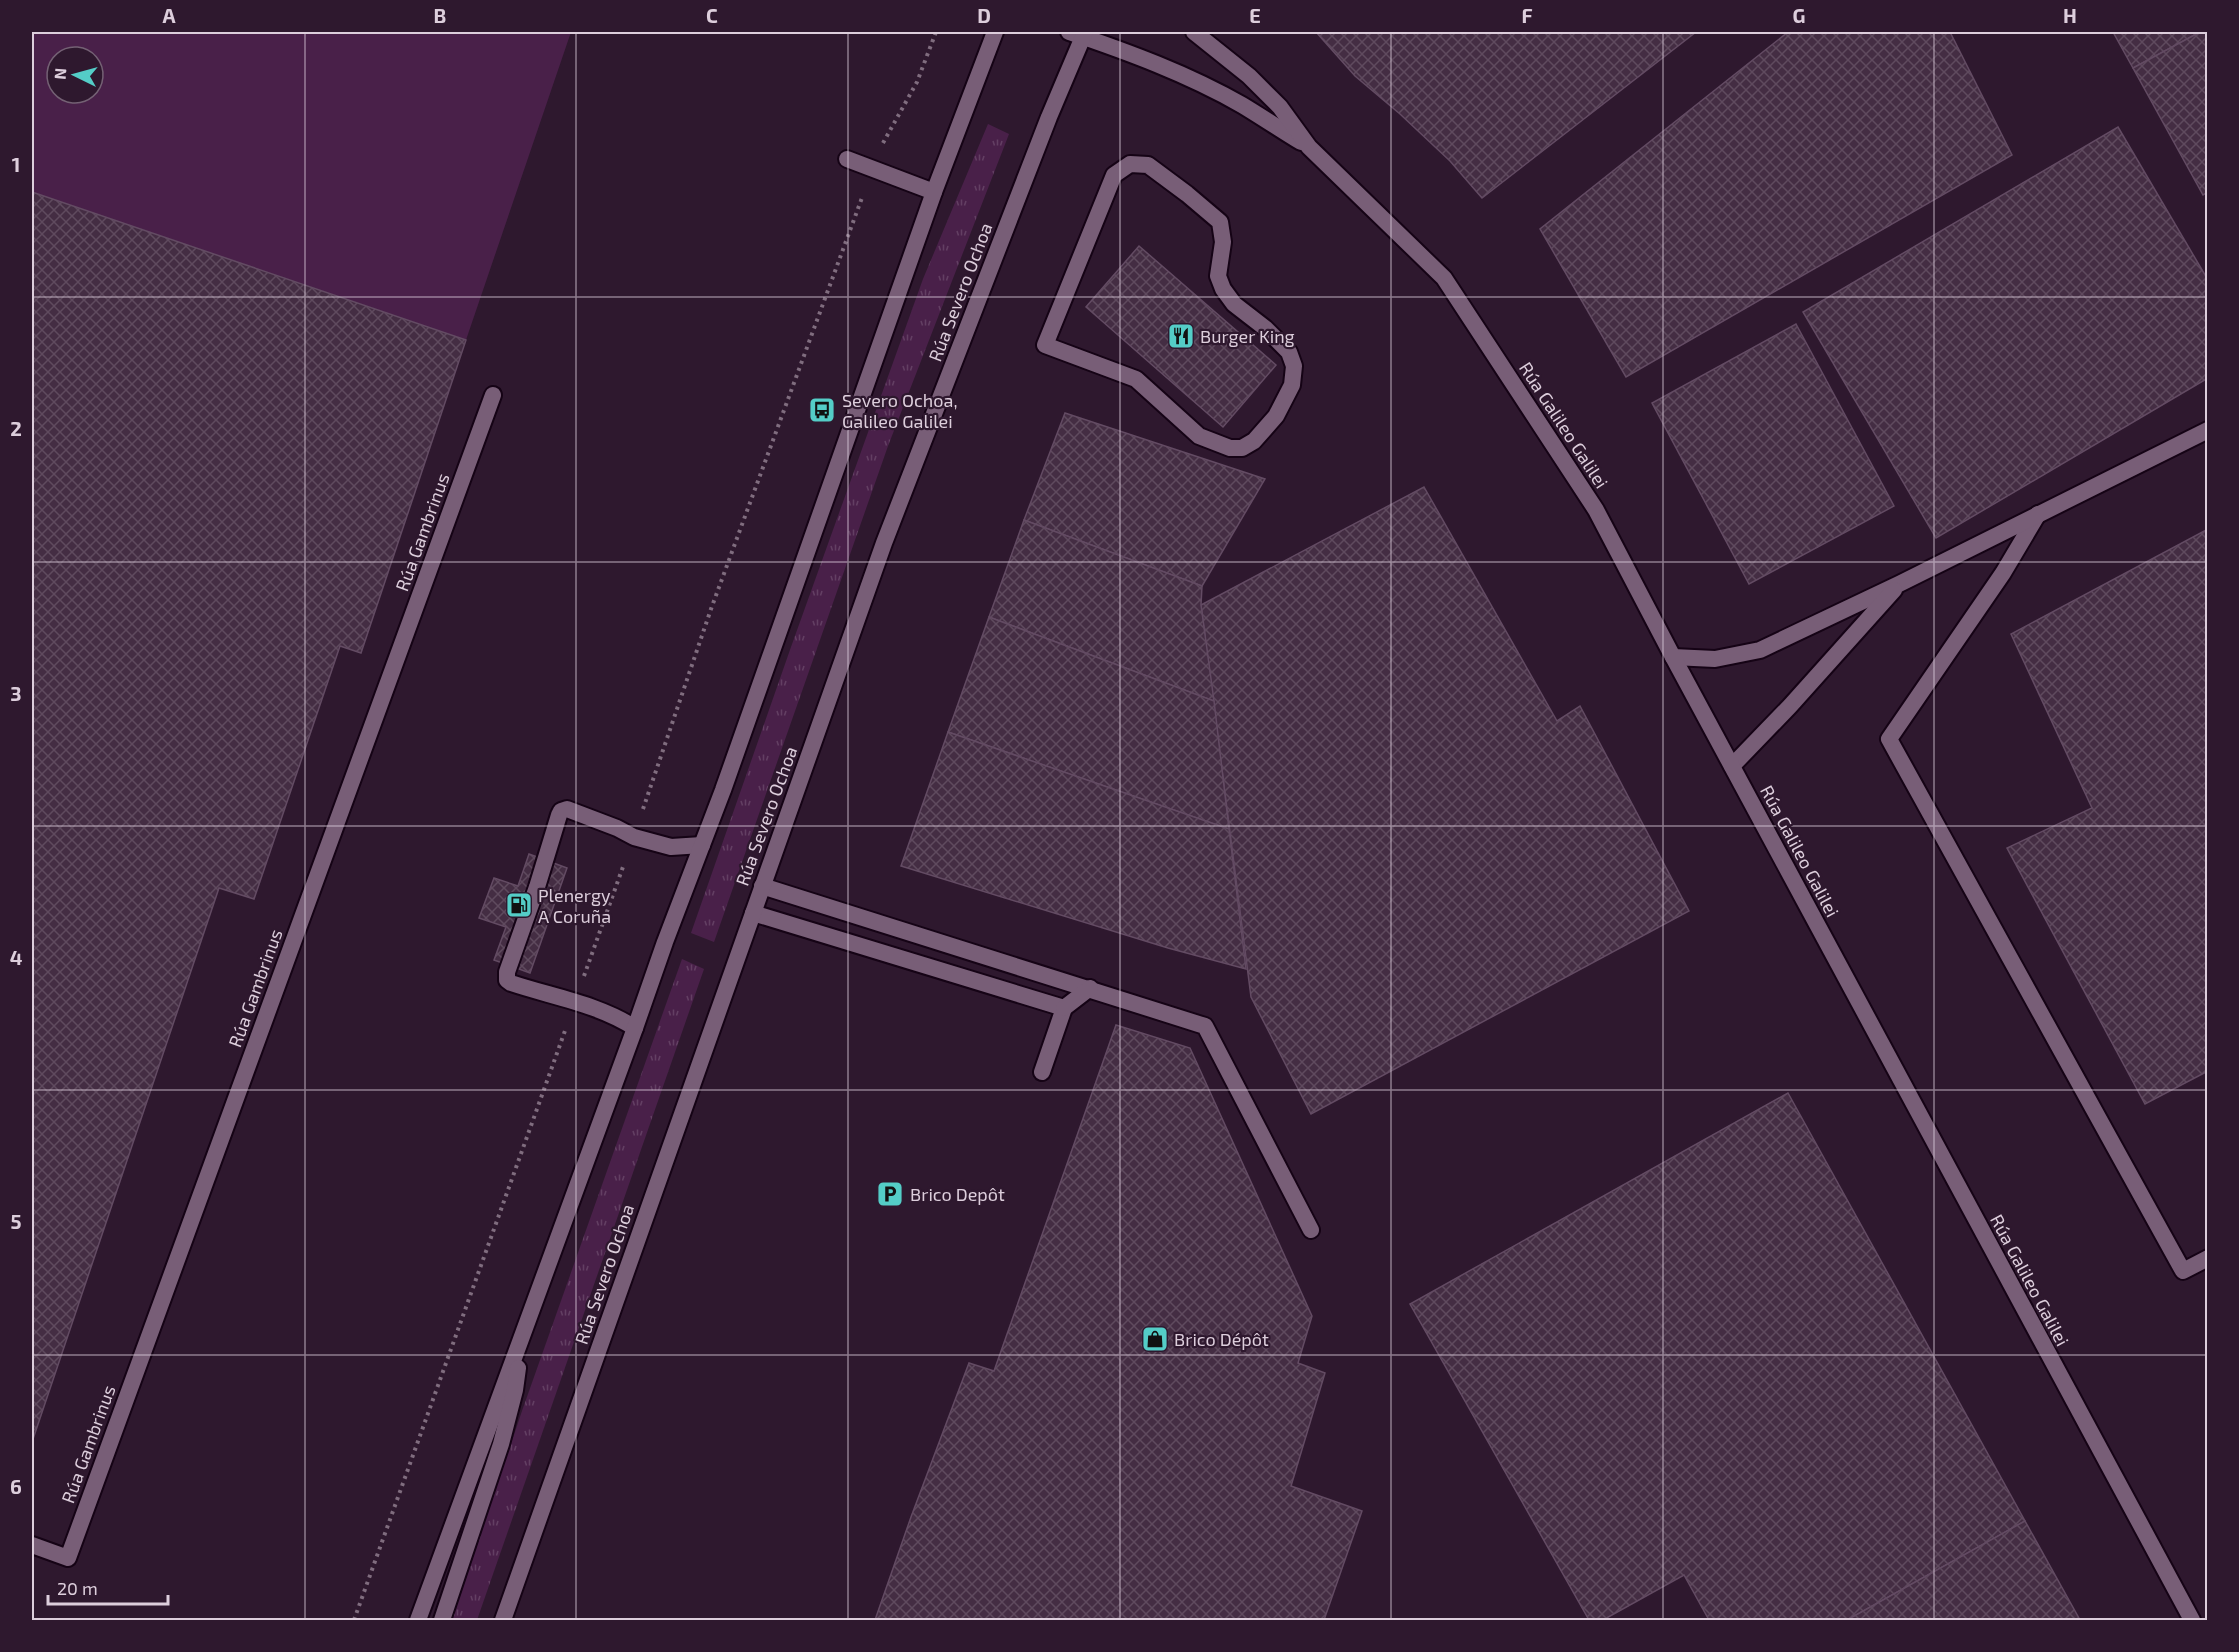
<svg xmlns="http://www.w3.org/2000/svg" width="2239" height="1652" viewBox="0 0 2239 1652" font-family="'Exo 2',sans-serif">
<defs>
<pattern id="grass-tufts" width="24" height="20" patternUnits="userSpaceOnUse" patternTransform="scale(1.5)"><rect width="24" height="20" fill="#492049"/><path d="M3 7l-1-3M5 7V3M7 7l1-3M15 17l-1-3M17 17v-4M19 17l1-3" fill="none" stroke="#633f63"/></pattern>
<pattern id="building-cross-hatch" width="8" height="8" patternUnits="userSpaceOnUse" patternTransform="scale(1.5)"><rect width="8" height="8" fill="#442d43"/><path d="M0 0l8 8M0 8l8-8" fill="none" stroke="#5f4a5e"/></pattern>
</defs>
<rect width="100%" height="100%" fill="#2e182e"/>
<g fill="url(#grass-tufts)">
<path d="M 988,124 L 1009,134 L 888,446 L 714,942 L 691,933 L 791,647 L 923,279 Z"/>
<path d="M 682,959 L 704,969 L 477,1620 L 452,1620 L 522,1411 Z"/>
</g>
<path fill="#492049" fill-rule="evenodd" d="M 32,32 L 571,32 L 466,340 L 32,192 ZM 57,57 L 93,57 L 93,93 L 57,93 Z"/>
<g fill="url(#building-cross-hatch)" stroke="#634b63" stroke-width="1.5">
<path d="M 1316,32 L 1696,32 L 1482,198 L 1450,161 L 1400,114 L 1355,76 Z"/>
<path d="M 1788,32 L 1950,32 L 2012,155 L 1626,377 L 1540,229 Z"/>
<path d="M 2113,32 L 2200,32 L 2133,68 Z"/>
<path d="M 2200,32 L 2208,32 L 2208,192 L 2203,195 L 2133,68 Z"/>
<path d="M 2118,127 L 2208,280 L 2208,378 L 1936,538 L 1803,312 Z"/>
<path d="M 32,192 L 466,340 L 361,653 L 340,646 L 254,899 L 219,888 L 32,1442 Z"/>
<path d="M 1139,246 L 1276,365 L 1223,427 L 1086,307 Z"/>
<path d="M 1796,324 L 1894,506 L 1749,584 L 1652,403 Z"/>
<path d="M 1065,413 L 1265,479 L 1202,586 L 1024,520 Z"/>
<path d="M 1424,487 L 1557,721 L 1580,706 L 1689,911 L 1311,1114 L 1251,997 L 1201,605 Z"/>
<path d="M 1024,520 L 1202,586 L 1201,605 L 1214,701 L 989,617 Z"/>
<path d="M 2208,529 L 2208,1071 L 2145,1104 L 2007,848 L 2092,808 L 2011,634 Z"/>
<path d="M 989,617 L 1214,701 L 1229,829 L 948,732 Z"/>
<path d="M 948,732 L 1229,829 L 1246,969 L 1168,948 L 901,866 Z"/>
<path d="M 529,854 L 567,868 L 530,973 L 494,960 L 506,927 L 479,918 L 494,878 L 518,886 Z"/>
<path d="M 1116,1025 L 1190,1048 L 1312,1316 L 1298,1363 L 1325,1373 L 1291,1486 L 1362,1511 L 1324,1620 L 875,1620 L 911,1517 L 969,1363 L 994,1371 Z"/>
<path d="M 1788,1093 L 2025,1521 L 1847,1620 L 1709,1620 L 1684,1575 L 1603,1620 L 1589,1620 L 1410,1304 Z"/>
<path d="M 2025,1521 L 2080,1620 L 1847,1620 Z"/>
</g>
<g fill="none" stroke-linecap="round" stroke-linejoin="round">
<defs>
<g id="service">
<path d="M 847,159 L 934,192"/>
<path d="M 1130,164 L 1148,165 L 1187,194 L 1220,222 L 1223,242 L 1218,276 L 1223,289 L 1234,304 L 1265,328 L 1289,352 L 1294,366 L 1292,385 L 1276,416 L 1254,441 L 1242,448 L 1230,448 L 1199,436 L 1136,379 L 1045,345 L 1114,175 Z"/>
<path d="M 2038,514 L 2003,573 L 1889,739 L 2183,1271 L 2208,1258"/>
<path d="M 1673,657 L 1715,659 L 1760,650 L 1899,584 L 2208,430"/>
<path d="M 1732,766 L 1790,706 L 1894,590"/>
<path d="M 762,886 L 1205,1026 L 1311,1230"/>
<path d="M 753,913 L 1064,1008 L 1042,1072"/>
<path d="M 1064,1008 L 1090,988"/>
<path d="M 635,1028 C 598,1004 553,997 511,983 L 507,980 L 507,972 L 537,887 L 559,815 L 561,811 L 567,809 L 617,828 L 634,837 L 671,847 L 702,845"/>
<path d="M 32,1545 L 68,1558 L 493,395"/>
</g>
<g id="minor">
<path d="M 1069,32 C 1128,52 1188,74 1242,105 C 1262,117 1281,130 1301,142"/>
<path d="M 1194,32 L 1249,76 L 1280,107 L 1309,147 L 1444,278 L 1596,510 L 1673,657 L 2192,1620"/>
</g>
<g id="secondary">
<path d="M 418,1620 L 635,1028 L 665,942 L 723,790 L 934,192 L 995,32"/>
<path d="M 442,1620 L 501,1444 L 515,1390 L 518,1368"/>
<path d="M 503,1620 L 884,543 L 1049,117 L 1085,32"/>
</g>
</defs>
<use href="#service" stroke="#150315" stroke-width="20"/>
<use href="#minor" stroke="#150315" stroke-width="20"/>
<use href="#secondary" stroke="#150315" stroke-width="20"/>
<g stroke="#806d7f" stroke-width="4" stroke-dasharray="3 4.5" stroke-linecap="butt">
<path d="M 883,143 L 917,82 L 936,32"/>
<path d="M 643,809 L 711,609 L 863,195"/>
<path d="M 584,976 L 624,864"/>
<path d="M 354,1620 L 566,1028"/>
</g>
<use href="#service" stroke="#785e77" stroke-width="16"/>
<use href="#minor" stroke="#785e77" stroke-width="16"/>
<use href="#secondary" stroke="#785e77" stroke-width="16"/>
</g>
<path fill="none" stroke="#ddcedc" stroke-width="1.5" stroke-opacity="0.55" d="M 305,32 L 305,1620M 576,32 L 576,1620M 848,32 L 848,1620M 1120,32 L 1120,1620M 1391,32 L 1391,1620M 1663,32 L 1663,1620M 1934,32 L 1934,1620M 32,297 L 2208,297M 32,562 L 2208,562M 32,826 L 2208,826M 32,1090 L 2208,1090M 32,1355 L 2208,1355"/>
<defs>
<symbol id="restaurant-square" viewBox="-11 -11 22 22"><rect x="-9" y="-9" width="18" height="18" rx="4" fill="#54cdc7" stroke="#2e182e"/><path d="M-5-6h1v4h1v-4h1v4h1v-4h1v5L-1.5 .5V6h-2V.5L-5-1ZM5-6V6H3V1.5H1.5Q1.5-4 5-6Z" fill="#111"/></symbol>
<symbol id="bus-square" viewBox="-11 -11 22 22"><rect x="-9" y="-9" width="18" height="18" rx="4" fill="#54cdc7" stroke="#2e182e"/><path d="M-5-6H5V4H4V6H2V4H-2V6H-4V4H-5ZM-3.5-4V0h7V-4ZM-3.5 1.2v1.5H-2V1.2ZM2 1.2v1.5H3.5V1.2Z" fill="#111"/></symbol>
<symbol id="fuel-square" viewBox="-11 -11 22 22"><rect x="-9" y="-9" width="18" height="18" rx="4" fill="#54cdc7" stroke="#2e182e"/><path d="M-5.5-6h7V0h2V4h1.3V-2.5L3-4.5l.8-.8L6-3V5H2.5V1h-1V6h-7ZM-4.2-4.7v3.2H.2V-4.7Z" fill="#111"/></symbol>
<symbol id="parking-square" viewBox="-11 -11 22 22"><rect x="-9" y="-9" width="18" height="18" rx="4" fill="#54cdc7" stroke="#2e182e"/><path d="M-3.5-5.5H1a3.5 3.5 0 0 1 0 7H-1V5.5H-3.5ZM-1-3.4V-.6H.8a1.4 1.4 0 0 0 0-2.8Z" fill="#111"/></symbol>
<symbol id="shop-square" viewBox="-11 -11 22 22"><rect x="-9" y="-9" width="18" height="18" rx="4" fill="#54cdc7" stroke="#2e182e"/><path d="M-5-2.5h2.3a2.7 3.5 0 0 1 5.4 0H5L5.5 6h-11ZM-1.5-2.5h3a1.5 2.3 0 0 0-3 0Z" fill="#111"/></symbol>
</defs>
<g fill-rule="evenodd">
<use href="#restaurant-square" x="1166" y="321" width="30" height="30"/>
<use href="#bus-square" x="807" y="395" width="30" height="30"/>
<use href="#fuel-square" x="504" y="890" width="30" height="30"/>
<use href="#parking-square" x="875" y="1179" width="30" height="30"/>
<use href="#shop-square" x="1140" y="1324" width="30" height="30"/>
</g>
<g text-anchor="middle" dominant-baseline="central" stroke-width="4.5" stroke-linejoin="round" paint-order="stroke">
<g font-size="18" fill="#ddcedc" stroke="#2e182e">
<text transform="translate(960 292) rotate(-69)">Rúa Severo Ochoa</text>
<text transform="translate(1564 425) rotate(57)">Rúa Galileo Galilei</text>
<text transform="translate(422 532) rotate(-70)">Rúa Gambrinus</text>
<text transform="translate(766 816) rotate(-70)">Rúa Severo Ochoa</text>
<text transform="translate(1800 851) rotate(62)">Rúa Galileo Galilei</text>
<text transform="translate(255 988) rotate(-70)">Rúa Gambrinus</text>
<text transform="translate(604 1274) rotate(-71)">Rúa Severo Ochoa</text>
<text transform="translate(2030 1280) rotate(62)">Rúa Galileo Galilei</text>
<text transform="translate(88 1444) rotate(-70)">Rúa Gambrinus</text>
</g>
<g font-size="18" fill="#ddcedc" stroke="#2e182e" text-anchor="start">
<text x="1200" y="336">Burger King</text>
<text x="842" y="400">Severo Ochoa,<tspan x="842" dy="21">Galileo Galilei</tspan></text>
<text x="538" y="895">Plenergy<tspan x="538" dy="21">A Coruña</tspan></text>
<text x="910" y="1194">Brico Depôt</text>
<text x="1174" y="1339">Brico Dépôt</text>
</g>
</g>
<rect width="2239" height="1652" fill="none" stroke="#2e182e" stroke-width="66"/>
<g transform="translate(75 75) rotate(275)"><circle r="28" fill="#2e182e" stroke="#746174" stroke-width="1.5"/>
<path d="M0-4.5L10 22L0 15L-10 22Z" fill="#54cdc7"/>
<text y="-9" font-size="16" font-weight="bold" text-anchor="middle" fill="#ddcedc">N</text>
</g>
<path d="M48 1595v9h120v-9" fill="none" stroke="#ddcedc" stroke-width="3"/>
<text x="57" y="1595" font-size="18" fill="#ddcedc" stroke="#2e182e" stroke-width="4.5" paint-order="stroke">20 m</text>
<rect x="33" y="33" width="2173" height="1586" fill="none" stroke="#ddcedc" stroke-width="2"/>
<g font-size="20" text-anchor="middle" font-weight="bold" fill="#ddcedc">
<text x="169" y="23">A</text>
<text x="440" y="23">B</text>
<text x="712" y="23">C</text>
<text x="984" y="23">D</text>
<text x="1255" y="23">E</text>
<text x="1527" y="23">F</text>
<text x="1799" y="23">G</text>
<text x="2070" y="23">H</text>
<text x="16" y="172">1</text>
<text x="16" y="436">2</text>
<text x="16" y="701">3</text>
<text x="16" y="965">4</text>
<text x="16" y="1229">5</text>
<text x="16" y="1494">6</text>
</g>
</svg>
